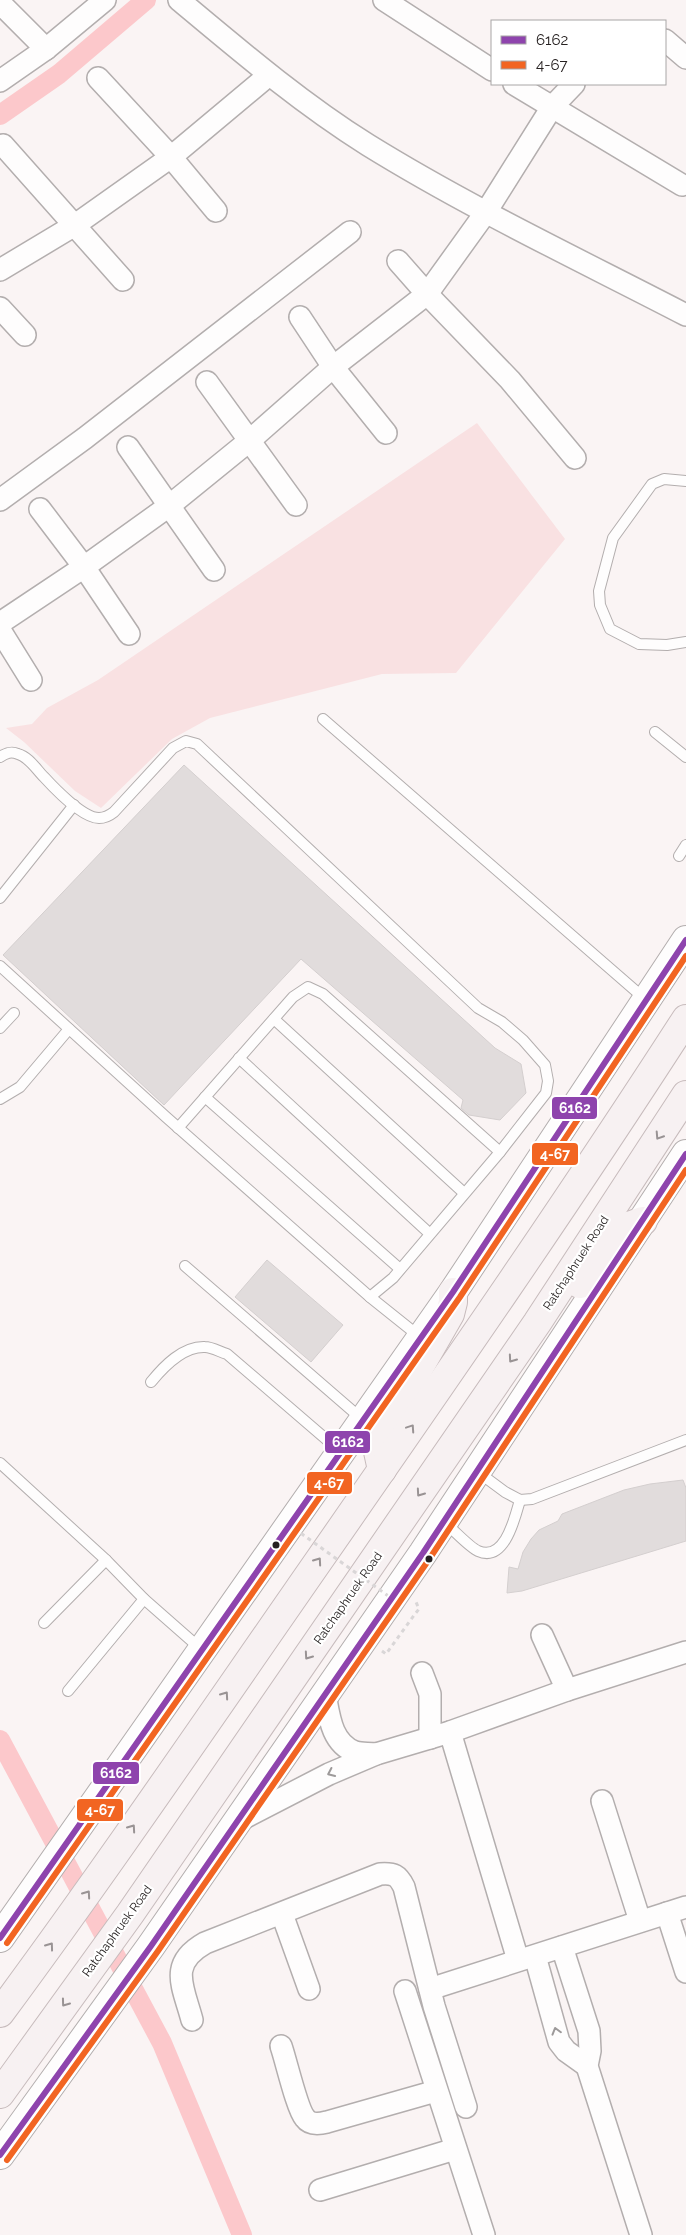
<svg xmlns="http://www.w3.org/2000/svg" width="686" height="2235" viewBox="0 0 686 2235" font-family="Raleway,sans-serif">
<rect width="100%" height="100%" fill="#faf4f4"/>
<path fill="#f9e1e2" d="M 477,423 L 565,539 L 456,673 L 382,674 L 210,718 L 172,739 L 101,808 L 75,791 L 24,742 L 6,728 L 32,724 L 47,708 L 98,680 Z"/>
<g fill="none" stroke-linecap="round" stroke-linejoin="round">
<g stroke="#fcc8cb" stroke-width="20">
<path d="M 0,115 L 59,74 L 146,0"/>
<path d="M 0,1740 L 162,2043 L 242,2235"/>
</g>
</g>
<g fill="#e1dcdc" stroke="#d4cfcf">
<path d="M 184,765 L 495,1048 L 521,1064 L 526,1093 L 500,1120 L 469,1115 L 461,1108 L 463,1100 L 301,959 L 164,1105 L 3,955 Z"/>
<path d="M 267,1260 L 343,1325 L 311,1362 L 235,1297 Z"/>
<path d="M 683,1480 L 686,1488 L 686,1541 L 522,1591 L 507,1593 L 509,1567 L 518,1569 L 523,1552 L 531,1539 L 539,1530 L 558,1521 L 562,1514 L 624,1490 L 650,1484 Z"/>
</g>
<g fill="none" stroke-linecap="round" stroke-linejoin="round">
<defs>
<g id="lane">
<path d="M 686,481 L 664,479 L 652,484 L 613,538 L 599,591 L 600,605 L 610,629 L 639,644 L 667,645 L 686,642"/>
<path d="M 323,719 L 645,999"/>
<path d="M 655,732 L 686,757"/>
<path d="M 0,757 C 6,753 11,751 18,754 C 29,757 36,769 44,777 C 55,789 83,818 99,818 C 105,818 109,816 114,812 L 173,748 L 186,741 L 197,744 L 478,1008 L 502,1022 L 523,1040 L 545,1065 L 548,1081 L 546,1093 L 500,1152 L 393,1278 L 370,1297"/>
<path d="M 679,856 L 686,845"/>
<path d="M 0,898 L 74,805"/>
<path d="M 0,966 L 166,1117 L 370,1297 L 420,1337"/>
<path d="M 274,1019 L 464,1193"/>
<path d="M 0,1028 L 14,1013"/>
<path d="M 239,1058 L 429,1233"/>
<path d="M 205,1097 L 400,1269"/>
<path d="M 0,1099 L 20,1087 L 69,1029"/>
<path d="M 178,1128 L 293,997 L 308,987 L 323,994 L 500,1152"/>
<path d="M 185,1266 L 363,1420"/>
<path d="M 151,1382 C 164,1366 183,1346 205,1347 C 212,1347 220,1352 227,1354 L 341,1452"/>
<path d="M 0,1463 L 106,1560 L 144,1599 L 202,1650"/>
<path d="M 478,1472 L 505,1492 L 520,1500 L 532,1499 L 686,1440"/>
<path d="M 445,1523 C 454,1530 469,1547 478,1551 C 505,1563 515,1517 520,1500"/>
<path d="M 44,1623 L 106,1560"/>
<path d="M 68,1691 L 144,1599"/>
</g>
<g id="street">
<path d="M 179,0 C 240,51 301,103 368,145 C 470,208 580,260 686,315"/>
<path d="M 384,0 L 492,70"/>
<path d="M 0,3 L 46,49"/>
<path d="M 665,40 L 686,58"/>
<path d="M 98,78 L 171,157 L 216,211"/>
<path d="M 0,81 L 46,49 L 105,0"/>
<path d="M 514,84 L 682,185"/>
<path d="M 3,145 L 123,280"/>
<path d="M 398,261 L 427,294 L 510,380 L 575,458"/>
<path d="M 0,270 L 75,225 L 171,157 L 269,75"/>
<path d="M 0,308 L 25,335"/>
<path d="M 300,317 L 333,367 L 386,433"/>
<path d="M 207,382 L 296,505"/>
<path d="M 128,447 L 214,570"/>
<path d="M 0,500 L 85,438 L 350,232"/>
<path d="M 40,509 L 84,567 L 129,634"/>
<path d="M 0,623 L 84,567 L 169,506 L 249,441 L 333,367 L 427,294 L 486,212 L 552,107 L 574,84"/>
<path d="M 0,630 L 31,680"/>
<path d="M 542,1635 L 567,1690"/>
<path d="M 422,1673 L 430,1694 L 430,1738"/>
<path d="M 325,1694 C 329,1715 331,1743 355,1752 C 361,1754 369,1753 376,1754"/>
<path d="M 450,1732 L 518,1960"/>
<path d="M 602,1801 L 640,1921"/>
<path d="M 238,1821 L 329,1774 L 376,1754 L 450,1732 L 567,1690 L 686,1652"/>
<path d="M 667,1913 L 686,1972"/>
<path d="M 282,1914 L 309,1989"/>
<path d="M 562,1947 L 589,2031 L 590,2051 L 587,2066 L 641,2235"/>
<path d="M 535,1956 L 559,2042 L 566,2051 L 587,2066"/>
<path d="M 430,1989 L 686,1907"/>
<path d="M 405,1991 L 484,2235"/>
<path d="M 192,2020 C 183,1986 168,1964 205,1943 L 380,1874 C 394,1873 398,1875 404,1887 L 434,2006 L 466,2107"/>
<path d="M 281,2046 C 286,2060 297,2109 305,2118 C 310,2125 319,2124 327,2122 L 436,2091"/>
<path d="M 320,2190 L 455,2149"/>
</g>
<g id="secondary">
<path d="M 0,1938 L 453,1292 L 686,940"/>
<path d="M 0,2155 L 151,1946 L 423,1553 L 686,1154"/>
</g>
<g id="primary">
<path d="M 580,1284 L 629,1226 L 643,1221"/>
<path d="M 382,1470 L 377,1447 L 381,1434 L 450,1314 L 453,1302 L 453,1292"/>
<path d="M 0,2013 C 102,1875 199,1733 297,1592 C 429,1402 561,1213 686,1019"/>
<path d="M 0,2094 L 130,1914 L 537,1323 L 686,1095"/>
</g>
</defs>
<use href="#lane" stroke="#b3aeae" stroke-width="12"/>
<use href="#street" stroke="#b3aeae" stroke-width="24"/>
<use href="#secondary" stroke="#b3aeae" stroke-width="30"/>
<use href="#primary" stroke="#c7bbbc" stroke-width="30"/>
<path stroke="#d9d6d7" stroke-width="3" stroke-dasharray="4 4" stroke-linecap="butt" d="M 382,1651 L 386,1654 L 415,1614 L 419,1609 L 416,1602"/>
<use href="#lane" stroke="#fefdfd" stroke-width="10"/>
<use href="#street" stroke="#fefdfd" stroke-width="21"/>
<use href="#secondary" stroke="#fefdfd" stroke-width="28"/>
<use href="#primary" stroke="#f7f1f2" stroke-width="28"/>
<path stroke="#d9d6d7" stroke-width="3" stroke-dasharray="4 4" stroke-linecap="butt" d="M 288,1524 L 405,1608"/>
<defs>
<g id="bus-1">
<path d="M 0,1938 L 453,1292 L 686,940"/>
<path d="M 0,2155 L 151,1946 L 423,1553 L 686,1154"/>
</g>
<g id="bus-2">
<path d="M 7,1943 L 460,1297 L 686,956"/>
<path d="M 7,2160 L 158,1951 L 430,1558 L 686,1170"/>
</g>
</defs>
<use href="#bus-1" stroke="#fff" stroke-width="10"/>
<use href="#bus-2" stroke="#fff" stroke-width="10"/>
<use href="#bus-1" stroke="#8e44ad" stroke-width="6"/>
<use href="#bus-2" stroke="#f26522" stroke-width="6"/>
</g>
<defs><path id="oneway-chevron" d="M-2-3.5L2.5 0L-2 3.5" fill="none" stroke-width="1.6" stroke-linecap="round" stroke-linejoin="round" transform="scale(1.25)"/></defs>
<g stroke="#999394">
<use href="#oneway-chevron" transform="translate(659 1136) rotate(123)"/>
<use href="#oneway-chevron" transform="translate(512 1359) rotate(125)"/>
<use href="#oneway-chevron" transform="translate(411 1428) rotate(-56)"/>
<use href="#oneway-chevron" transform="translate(420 1493) rotate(125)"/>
<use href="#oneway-chevron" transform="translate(318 1561) rotate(-55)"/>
<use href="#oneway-chevron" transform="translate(308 1656) rotate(125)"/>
<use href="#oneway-chevron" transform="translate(225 1695) rotate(-55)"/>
<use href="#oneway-chevron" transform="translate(132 1828) rotate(-55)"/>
<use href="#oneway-chevron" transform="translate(87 1894) rotate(-55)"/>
<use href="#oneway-chevron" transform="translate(50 1946) rotate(-54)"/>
<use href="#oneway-chevron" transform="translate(65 2003) rotate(126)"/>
</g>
<g stroke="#9d9a9a">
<use href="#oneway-chevron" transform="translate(331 1773) rotate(155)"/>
<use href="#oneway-chevron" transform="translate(556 2031) rotate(-106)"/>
</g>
<g fill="#262121" stroke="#fff" stroke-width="2">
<circle cx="276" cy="1545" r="4.5"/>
<circle cx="429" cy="1559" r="4.5"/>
</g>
<g text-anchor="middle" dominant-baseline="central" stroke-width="4.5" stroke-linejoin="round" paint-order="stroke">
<g font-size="12" fill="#262121" stroke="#fff">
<text transform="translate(576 1263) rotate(-57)">Ratchaphruek Road</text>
<text transform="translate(348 1598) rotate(-55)">Ratchaphruek Road</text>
<text transform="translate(117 1931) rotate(-54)">Ratchaphruek Road</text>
</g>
</g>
<g stroke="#fff" stroke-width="2">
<rect x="551" y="1096" width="47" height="24" rx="5" fill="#8e44ad"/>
<rect x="531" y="1142" width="48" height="24" rx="5" fill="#f26522"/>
<rect x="324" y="1430" width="47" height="24" rx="5" fill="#8e44ad"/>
<rect x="306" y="1471" width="47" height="24" rx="5" fill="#f26522"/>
<rect x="92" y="1761" width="48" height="24" rx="5" fill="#8e44ad"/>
<rect x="76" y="1798" width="48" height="24" rx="5" fill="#f26522"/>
</g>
<g font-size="14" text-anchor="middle" font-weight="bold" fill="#fff">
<text x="575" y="1113">6162</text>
<text x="555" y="1159">4-67</text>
<text x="348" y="1447">6162</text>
<text x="329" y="1488">4-67</text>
<text x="116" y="1778">6162</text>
<text x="100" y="1815">4-67</text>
</g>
<rect x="491" y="20" width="175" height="65" fill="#ffffff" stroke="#a8a6a6"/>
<rect x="501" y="36" width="25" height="8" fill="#8e44ad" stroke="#a8a6a6"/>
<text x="536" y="45" font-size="15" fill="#262121">6162</text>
<rect x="501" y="61" width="25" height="8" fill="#f26522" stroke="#a8a6a6"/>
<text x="536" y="70" font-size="15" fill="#262121">4-67</text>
</svg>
